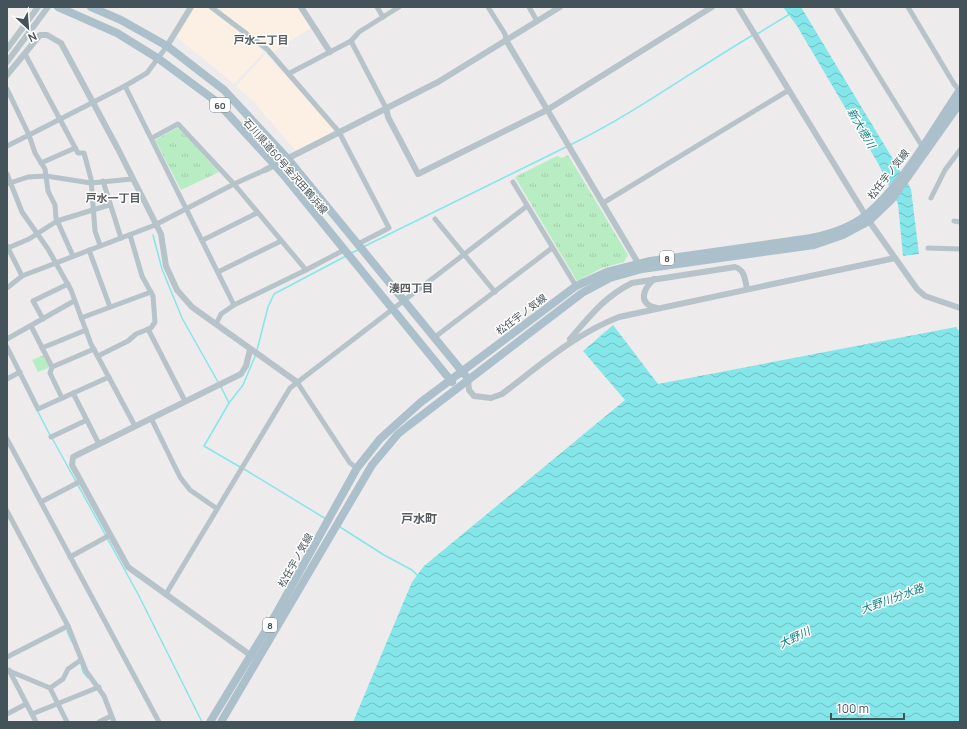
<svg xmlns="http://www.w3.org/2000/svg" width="967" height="729" viewBox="0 0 967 729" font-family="Manrope,'Noto Sans JP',sans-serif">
<defs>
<pattern id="park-tufts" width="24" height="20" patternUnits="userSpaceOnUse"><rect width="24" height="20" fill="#b8edc4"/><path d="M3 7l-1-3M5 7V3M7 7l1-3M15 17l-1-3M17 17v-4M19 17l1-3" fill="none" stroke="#9fcdab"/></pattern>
<pattern id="water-waves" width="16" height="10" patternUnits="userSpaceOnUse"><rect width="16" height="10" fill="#85e6ea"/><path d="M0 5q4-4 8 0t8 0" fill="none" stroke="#6ebdc1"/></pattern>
</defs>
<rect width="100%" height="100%" fill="#eeebec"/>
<g fill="#fbf0e3">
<path d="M 192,7 L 207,7 L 264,52 L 234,84 L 178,38 L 176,35 Z"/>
<path d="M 217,7 L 297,7 L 311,28 L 273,52 Z"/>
<path d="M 266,54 L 334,128 L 333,132 L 297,150 L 294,149 L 254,102 L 236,86 Z"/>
</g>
<g fill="url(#park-tufts)">
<path d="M 177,128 L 179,129 L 219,172 L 181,190 L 155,140 Z"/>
<path d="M 568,155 L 628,255 L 624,262 L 602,268 L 577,281 L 515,177 L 557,156 L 562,158 Z"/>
<path d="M 44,355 L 50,367 L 38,372 L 32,360 Z"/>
</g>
<g fill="url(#water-waves)">
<path d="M 783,7 L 801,7 L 911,189 L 919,254 L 903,256 L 898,204 L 879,165 L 797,26 Z"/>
<path d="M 613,325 L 658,384 L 956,327 L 960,332 L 960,722 L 353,722 L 412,582 L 424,566 L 625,400 L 583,351 Z"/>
</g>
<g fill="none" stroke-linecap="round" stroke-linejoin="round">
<g stroke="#85e6ea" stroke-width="1.5">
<path d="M 757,34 L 790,14"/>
<path d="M 570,145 C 634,114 692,71 753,35"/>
<path d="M 153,235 L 162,269 L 182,318 L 218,382"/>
<path d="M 363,247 L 566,147"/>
<path d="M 351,253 L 358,250"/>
<path d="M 257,350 L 268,307 L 274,294 L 346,256"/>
<path d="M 220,385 L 229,403"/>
<path d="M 37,410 L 50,435"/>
<path d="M 52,438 L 138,594 L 202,722"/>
<path d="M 240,467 L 204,446 L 229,403 L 243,385 L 256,354"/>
<path d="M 244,469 L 326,519"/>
<path d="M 340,527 L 384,555 L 412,570 L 418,576"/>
<path d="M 67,631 L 72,642"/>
<path d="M 81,664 L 83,672 L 88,678"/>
</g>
<g stroke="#b6c3c9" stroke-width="5">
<path d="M 211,7 L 267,49 L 339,132 L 389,228 L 358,244"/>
<path d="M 377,7 L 383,17"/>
<path d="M 488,7 L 505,34 L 506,40"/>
<path d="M 529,7 L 537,21"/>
<path d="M 836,7 L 922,146"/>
<path d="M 908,7 L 954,84 L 960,91"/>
<path d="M 351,41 L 386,108"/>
<path d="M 25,54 L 78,153 L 84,153 L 91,179 L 95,231 L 100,245"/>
<path d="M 290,73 L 351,41 L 359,32 L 399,7"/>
<path d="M 125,86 L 234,305"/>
<path d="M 7,89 L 29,135 L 7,146"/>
<path d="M 152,138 L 178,124 L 234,184 L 306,270 L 234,305 L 221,314 L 216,324"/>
<path d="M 41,163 L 75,148"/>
<path d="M 7,174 L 22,212 L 48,249 L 71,290 L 91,344 L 135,426"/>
<path d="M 103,181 L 121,238"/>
<path d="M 513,182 L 576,286"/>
<path d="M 7,184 L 28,177 L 46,176 L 91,183 L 132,179"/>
<path d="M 931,198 L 945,170 L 960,150"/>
<path d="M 603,203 L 789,90"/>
<path d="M 435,219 L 495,292"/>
<path d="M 954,221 L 960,222"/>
<path d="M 203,240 L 257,213"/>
<path d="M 7,246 L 22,276"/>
<path d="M 8,248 L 29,239 L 57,221 L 109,205"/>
<path d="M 928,248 L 960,249"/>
<path d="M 89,250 L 110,307"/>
<path d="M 73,256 L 56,218 L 55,205 L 48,191 L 45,169 L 35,153 L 29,135 L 125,86 L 147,73 L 167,46"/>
<path d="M 306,270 L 344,250"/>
<path d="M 218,272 L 281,241"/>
<path d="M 7,288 L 22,276 L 155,225 L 234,184 L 265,170"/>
<path d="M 81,318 L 151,292"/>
<path d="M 43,319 L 33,301 L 68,284"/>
<path d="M 31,326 L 52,367 L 50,373 L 62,398"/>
<path d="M 148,329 L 185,401"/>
<path d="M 435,337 L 552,248"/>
<path d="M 7,339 L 74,301"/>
<path d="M 7,347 L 38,409 L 109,377"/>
<path d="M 42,348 L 86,330"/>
<path d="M 98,356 L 128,341 L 136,334 L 151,328 L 155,322 L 153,296 L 142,276 L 130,235"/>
<path d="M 52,367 L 94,349"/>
<path d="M 7,379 L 20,372"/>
<path d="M 297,382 L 350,463 L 357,468"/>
<path d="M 73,393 L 99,444"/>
<path d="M 151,418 L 180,477 L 190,490 L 216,508"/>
<path d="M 51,437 L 87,420"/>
<path d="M 7,439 L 159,722"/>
<path d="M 41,502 L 81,481"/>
<path d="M 7,511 L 68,626 L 86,671 L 104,696 L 114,722"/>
<path d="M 70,557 L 110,535"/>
<path d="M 166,594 L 290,388 L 527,206"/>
<path d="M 7,657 L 68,626"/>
<path d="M 7,670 L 50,688 L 67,722"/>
<path d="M 9,670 L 36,722"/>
<path d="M 50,688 L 63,679 L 68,669 L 81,660"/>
<path d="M 7,714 L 26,704"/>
<path d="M 32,714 L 99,687"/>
<path d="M 99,722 L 111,716"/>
</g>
<g stroke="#b6c3c9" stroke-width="6">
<path d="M 301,7 L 330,52"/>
<path d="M 738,7 L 869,221 L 917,289 L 925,296 L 960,308"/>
<path d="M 506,40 L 641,268"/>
<path d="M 167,46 L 191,7"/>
<path d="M 7,49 L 38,7"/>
<path d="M 7,62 L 48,7"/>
<path d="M 7,75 L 40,35 L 47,35 L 61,43 L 118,149 L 161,234 L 166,266 L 177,290 L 192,307 L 297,382"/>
<path d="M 386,108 L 388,117 L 418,174 L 547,110 L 712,7"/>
<path d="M 265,170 L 438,82 L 560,7"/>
<path d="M 654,279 C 643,289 637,304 657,308"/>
<path d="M 570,339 C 590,316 604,297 632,283 L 735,267 C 745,270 745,280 747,289"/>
<path d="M 250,350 L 246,366 L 241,374 L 73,457 L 72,465 L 128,567 L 253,657"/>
<path d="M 468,379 L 469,390 L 474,396 L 491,398 L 502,394 C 539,366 575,334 619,317 L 895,258"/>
</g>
<g stroke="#abc0cb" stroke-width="8">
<path d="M 58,7 L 117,33 L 159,59 L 217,102 L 282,173 L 452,382"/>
<path d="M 91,7 L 121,20 L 167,46 L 224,90 L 288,159 L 465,375"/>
<path d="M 210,722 L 276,614 L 357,468 L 380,439 L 421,402 L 576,286 L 607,272 L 650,261 L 811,238 C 830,234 850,228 866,215 C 903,185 933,129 960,90"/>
<path d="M 221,722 L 372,465 L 398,434 L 408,426 L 582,293 L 610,278 L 642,269 L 814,245 L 843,235 L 869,221 L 892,199 L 960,103"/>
</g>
</g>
<g text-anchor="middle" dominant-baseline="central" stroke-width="3" stroke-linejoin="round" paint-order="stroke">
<g fill="#fff" stroke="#7c868b" stroke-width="1">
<rect x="210" y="98" width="20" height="14" rx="3"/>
<rect x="660" y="251" width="14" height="14" rx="3"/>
<rect x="263" y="618" width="14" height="14" rx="3"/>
</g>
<g font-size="9" font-weight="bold" fill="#445259">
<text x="220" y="105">60</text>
<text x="667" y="258">8</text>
<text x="270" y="625">8</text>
</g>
<g font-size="10" fill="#445259" stroke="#fff">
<text transform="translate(286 166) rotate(49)">石川県道60号金沢田鶴浜線</text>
<text transform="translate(888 174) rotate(-52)">松任宇ノ気線</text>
<text transform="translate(521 314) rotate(-37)">松任宇ノ気線</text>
<text transform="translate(295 560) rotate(-61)">松任宇ノ気線</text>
</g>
<g font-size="11" font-weight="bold" fill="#585d60" stroke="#fff">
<text x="261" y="39">戸水二丁目</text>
<text x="113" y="197">戸水一丁目</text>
<text x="411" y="287">湊四丁目</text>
</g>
<g font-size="11" font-style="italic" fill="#0e8086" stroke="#fff">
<text transform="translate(862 128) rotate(60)">新大徳川</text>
<text transform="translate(892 598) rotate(-20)">大野川分水路</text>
<text transform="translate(794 637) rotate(-26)">大野川</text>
</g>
<g font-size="12" font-weight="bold" fill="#585d60" stroke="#fff">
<text x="419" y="518">戸水町</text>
</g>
</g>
<rect width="967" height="729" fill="none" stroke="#445259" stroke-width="16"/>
<g transform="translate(28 28) rotate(154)" stroke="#ffffff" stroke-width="3" paint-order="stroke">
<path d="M0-3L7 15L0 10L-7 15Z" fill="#445259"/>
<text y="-6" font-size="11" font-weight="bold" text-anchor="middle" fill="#445259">N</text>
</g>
<path d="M831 713v6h73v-6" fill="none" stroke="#445259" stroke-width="2"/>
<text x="837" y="713" font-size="12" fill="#445259" stroke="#ffffff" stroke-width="3" paint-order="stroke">100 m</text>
</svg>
